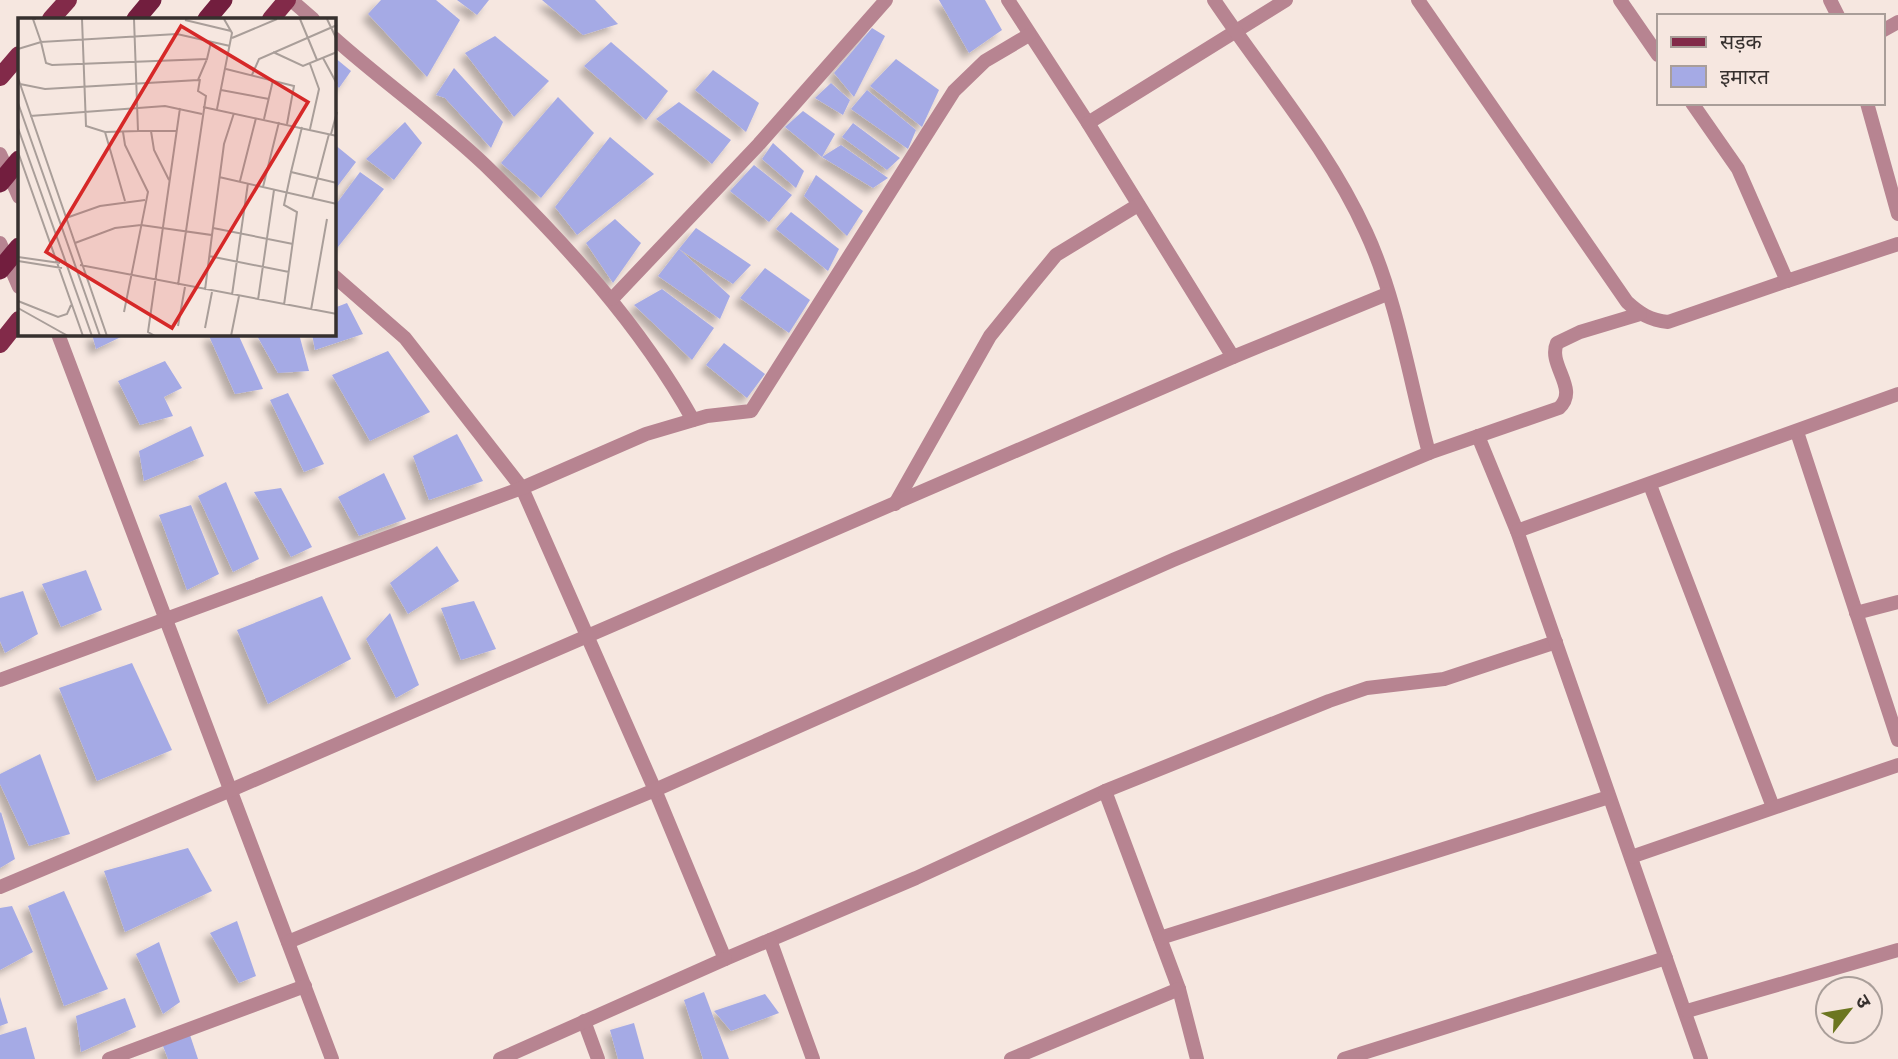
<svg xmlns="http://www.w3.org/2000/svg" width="1898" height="1059" viewBox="0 0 1898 1059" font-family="'Work Sans','Noto Sans Devanagari',sans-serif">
<defs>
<filter id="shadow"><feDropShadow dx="-6" dy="6" stdDeviation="3.5" flood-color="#0004"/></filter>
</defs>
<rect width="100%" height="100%" fill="#f6e7e0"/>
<g fill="#a5aae5" filter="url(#shadow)">
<path d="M 381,0 L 436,0 L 460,20 L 427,77 L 368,14 Z"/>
<path d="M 457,0 L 489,0 L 477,15 Z"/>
<path d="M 542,0 L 595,0 L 618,24 L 583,35 Z"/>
<path d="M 939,0 L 985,0 L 1002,30 L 969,53 Z"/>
<path d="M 872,28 L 885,36 L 854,97 L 834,73 Z"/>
<path d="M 495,36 L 549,81 L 514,117 L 465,53 Z"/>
<path d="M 611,42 L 668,91 L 646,120 L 584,66 Z"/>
<path d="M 334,57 L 351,71 L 339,88 L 334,83 Z"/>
<path d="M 896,59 L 939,90 L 922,127 L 870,86 Z"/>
<path d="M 454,68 L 503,122 L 491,148 L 445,98 L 436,95 Z"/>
<path d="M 713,70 L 759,103 L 746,132 L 695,90 Z"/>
<path d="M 831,83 L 850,100 L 843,115 L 815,98 Z"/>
<path d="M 867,90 L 916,130 L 908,149 L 851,109 Z"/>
<path d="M 558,97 L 594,133 L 541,198 L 501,163 Z"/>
<path d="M 679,102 L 731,140 L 712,164 L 656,119 Z"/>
<path d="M 803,111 L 835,134 L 822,157 L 785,127 Z"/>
<path d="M 405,122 L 422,143 L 394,180 L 366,159 Z"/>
<path d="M 853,123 L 900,158 L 887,170 L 842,137 Z"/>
<path d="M 610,137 L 654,174 L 577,235 L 555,207 Z"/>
<path d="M 773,143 L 804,171 L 796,188 L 762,159 Z"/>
<path d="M 334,144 L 356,162 L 334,191 Z"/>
<path d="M 841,145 L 888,178 L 873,188 L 822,157 Z"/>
<path d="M 754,165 L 792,195 L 769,222 L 730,191 Z"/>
<path d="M 360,172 L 384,189 L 334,252 L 334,207 Z"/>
<path d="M 816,175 L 863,211 L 847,236 L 804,196 Z"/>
<path d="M 791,212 L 839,249 L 828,271 L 776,229 Z"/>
<path d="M 615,219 L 641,243 L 613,283 L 586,243 Z"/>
<path d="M 696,228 L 751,265 L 733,284 L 679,249 Z"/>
<path d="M 679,249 L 730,296 L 720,319 L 658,276 Z"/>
<path d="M 765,268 L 810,300 L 789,333 L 740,298 Z"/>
<path d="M 662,289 L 714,328 L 692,360 L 634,305 Z"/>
<path d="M 347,303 L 363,334 L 315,350 L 312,334 L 334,334 L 334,308 Z"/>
<path d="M 92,334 L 127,334 L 96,349 Z"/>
<path d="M 213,334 L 238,334 L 263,389 L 235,394 L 209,336 Z"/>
<path d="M 256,334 L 299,334 L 309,371 L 278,373 Z"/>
<path d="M 724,343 L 765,374 L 747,398 L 706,365 Z"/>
<path d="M 388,351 L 430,412 L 370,441 L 332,375 Z"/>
<path d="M 165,361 L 182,388 L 164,397 L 173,416 L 140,425 L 118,381 Z"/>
<path d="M 288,393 L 324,464 L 304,472 L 270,400 Z"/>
<path d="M 191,426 L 204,456 L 144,481 L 139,451 Z"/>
<path d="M 457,434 L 483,481 L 429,500 L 413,456 Z"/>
<path d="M 384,473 L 406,519 L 359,536 L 338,497 Z"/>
<path d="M 226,482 L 259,559 L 233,572 L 198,496 Z"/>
<path d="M 281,488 L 312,547 L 291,557 L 254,492 Z"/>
<path d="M 191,505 L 219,574 L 187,590 L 159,515 Z"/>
<path d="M 437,546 L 459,581 L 408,614 L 390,583 Z"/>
<path d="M 86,570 L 102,610 L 61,627 L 42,584 Z"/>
<path d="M 23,591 L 38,634 L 5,653 L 0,641 L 0,598 Z"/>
<path d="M 322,596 L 351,659 L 268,704 L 237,630 Z"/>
<path d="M 474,601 L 496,649 L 461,660 L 441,608 Z"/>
<path d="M 390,613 L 419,685 L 396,698 L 366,639 Z"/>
<path d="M 132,663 L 172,750 L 97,781 L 59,688 Z"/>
<path d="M 40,754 L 70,834 L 29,846 L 0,784 L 0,774 Z"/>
<path d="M 1,812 L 15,859 L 0,868 L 0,813 Z"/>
<path d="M 188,848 L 212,891 L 125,932 L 104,871 Z"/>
<path d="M 64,891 L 108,989 L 64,1006 L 28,906 Z"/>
<path d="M 12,906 L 33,952 L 0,970 L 0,908 Z"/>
<path d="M 237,921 L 256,976 L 239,983 L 210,933 Z"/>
<path d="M 159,942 L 180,1002 L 163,1014 L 136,954 Z"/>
<path d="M 704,992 L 729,1059 L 703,1059 L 684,1000 Z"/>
<path d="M 765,994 L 779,1013 L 731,1031 L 714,1011 Z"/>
<path d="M 0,997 L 8,1023 L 0,1026 Z"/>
<path d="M 125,998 L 136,1027 L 81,1052 L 76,1016 Z"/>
<path d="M 634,1023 L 644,1059 L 618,1059 L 610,1030 Z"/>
<path d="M 26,1027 L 35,1059 L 0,1059 L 0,1035 Z"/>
<path d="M 190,1035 L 198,1059 L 168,1059 L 163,1046 Z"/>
</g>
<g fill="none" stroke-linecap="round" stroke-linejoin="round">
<g stroke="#b78491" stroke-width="14">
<path d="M 291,0 L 313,19"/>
<path d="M 1008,0 L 1088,123 L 1286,0"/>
<path d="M 1214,0 C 1265,76 1328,148 1366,232 C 1397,299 1410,382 1429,453"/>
<path d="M 1418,0 L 1627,302 C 1640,314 1650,320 1668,322 L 1787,281"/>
<path d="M 1620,0 L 1658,55"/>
<path d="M 1830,0 L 1838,16"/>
<path d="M 1882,31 L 1898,22"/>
<path d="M 334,38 C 383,82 438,120 485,165 C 564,242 639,323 693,420"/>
<path d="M 1692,103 L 1738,169 L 1787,281 L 1898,244"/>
<path d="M 1867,103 L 1898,214"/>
<path d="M 1088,123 L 1233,357"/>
<path d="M 0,154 L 19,197"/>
<path d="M 0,243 L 19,287"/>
<path d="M 334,276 L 405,338 L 522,488 L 655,790 L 725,959 L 916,878 L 1105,791 L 1329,701 L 1367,688 L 1444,679 L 1556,642"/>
<path d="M 612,299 L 759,144 L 886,0"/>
<path d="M 58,334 L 332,1059"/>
<path d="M 1797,432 L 1898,740"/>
<path d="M 1478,436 L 1517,531 L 1701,1059"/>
<path d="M 1650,485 L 1773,807"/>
<path d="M 895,504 L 990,336 L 1028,289 L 1056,255 L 1138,205"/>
<path d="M 1517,531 L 1898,394"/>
<path d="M 1856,613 L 1898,602"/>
<path d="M 0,680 L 522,488 L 646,434 L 707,416 L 751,411 L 954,91 L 985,61 L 1029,35"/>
<path d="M 1105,791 L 1179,989 L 1197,1059"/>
<path d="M 1631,857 L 1898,765"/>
<path d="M 0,887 L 231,790 L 1233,357 L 1387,294"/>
<path d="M 1160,938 L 1609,797"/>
<path d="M 770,940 L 813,1059"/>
<path d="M 288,942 L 655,790 L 1173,560 L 1429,453 L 1559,408 C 1580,389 1547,365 1557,343 L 1580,332 L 1640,314"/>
<path d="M 1687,1011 L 1898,950"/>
<path d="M 584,1021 L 598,1059"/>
<path d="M 109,1059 L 305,986"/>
<path d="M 500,1059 L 725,959"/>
<path d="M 1011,1059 L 1179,989"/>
<path d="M 1344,1059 L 1666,958"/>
</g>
<g stroke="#822a49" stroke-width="18">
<path d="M 51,19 L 68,0"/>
<path d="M 271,19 L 287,0"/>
<path d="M 0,77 L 19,55"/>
<path d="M 0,344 L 19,320"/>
</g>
<g stroke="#721e3e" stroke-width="19">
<path d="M 136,19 L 152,0"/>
<path d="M 207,19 L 223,0"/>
</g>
<g stroke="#721e3e" stroke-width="19">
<path d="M 0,183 L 19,160"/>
<path d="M 0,270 L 19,247"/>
</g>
</g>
<g transform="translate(18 18)">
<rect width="318" height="318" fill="#f6e7e0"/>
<path fill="none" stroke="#a99e99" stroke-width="2" d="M 18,1 L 15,1 L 23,24 L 159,16 L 212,28M 64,1 L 68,108 L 87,114 L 120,113 L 116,1M 282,1 L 299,42M 309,1 L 319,22M 167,2 L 213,13M 214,20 L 259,1M 0,31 L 23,24 L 28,45 L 34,47 L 189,41 L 193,24M 255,34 L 285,48 L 319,34M 305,40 L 319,66M 208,51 L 276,68 L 269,106M 234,57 L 241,41 L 319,7M 0,60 L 89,318M 2,66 L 27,71 L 180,62 L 189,41M 203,72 L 251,81M 0,85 L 82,318M 185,89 L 319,118M 199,91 L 214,15 L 206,1M 12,98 L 147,88 L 184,96M 246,101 L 255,62M 284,109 L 273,154 L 319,165M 0,110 L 74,318M 292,111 L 301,71 L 292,46M 120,113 L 158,113M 133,113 L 136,132 L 151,162M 87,114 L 107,183M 105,114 L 107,127 L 130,174 L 106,294M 313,116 L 319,94M 0,134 L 65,318M 201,159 L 319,186M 222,163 L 238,100M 245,169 L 261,104M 294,181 L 311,116M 48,200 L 82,188 L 127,182M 195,210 L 275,226M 57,225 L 97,210 L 123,207 L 194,217 L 206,126 L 216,95M 191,238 L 271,254M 0,239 L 42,245M 0,243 L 44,250M 62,247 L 319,296M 160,267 L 188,78 L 180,73 L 182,61M 187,272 L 194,217M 214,277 L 230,165M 240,282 L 256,172M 0,283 L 40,299 L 49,296 L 53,287M 266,287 L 279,194 L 266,187 L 273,154M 0,290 L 50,318M 293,292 L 309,201M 160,308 L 167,269M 187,310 L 194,274M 137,318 L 130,314 L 162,90M 213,318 L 221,278"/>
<path fill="#d62828" fill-opacity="0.15" stroke="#d62828" stroke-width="3.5" d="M 163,8 L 290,84 L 154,310 L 28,234 Z"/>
<rect width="318" height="318" fill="none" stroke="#36302e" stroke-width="3.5"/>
</g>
<rect x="1657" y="14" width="228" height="91" fill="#f6e7e0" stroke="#a99e99" stroke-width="2"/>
<rect x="1671" y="37" width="35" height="10" fill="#822a49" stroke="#a99e99" stroke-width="2"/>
<text x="1720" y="49" font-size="21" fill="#36302e">सड़क</text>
<rect x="1671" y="66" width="35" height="21" fill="#a5aae5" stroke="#a99e99" stroke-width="2"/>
<text x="1720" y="84" font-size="21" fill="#36302e">इमारत</text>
<g transform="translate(1849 1010) rotate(59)"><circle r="33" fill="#f6e7e0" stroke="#a99e99" stroke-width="2"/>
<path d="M0-5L12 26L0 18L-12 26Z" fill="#6c7620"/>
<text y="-10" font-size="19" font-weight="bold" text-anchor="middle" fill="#36302e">उ</text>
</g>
</svg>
